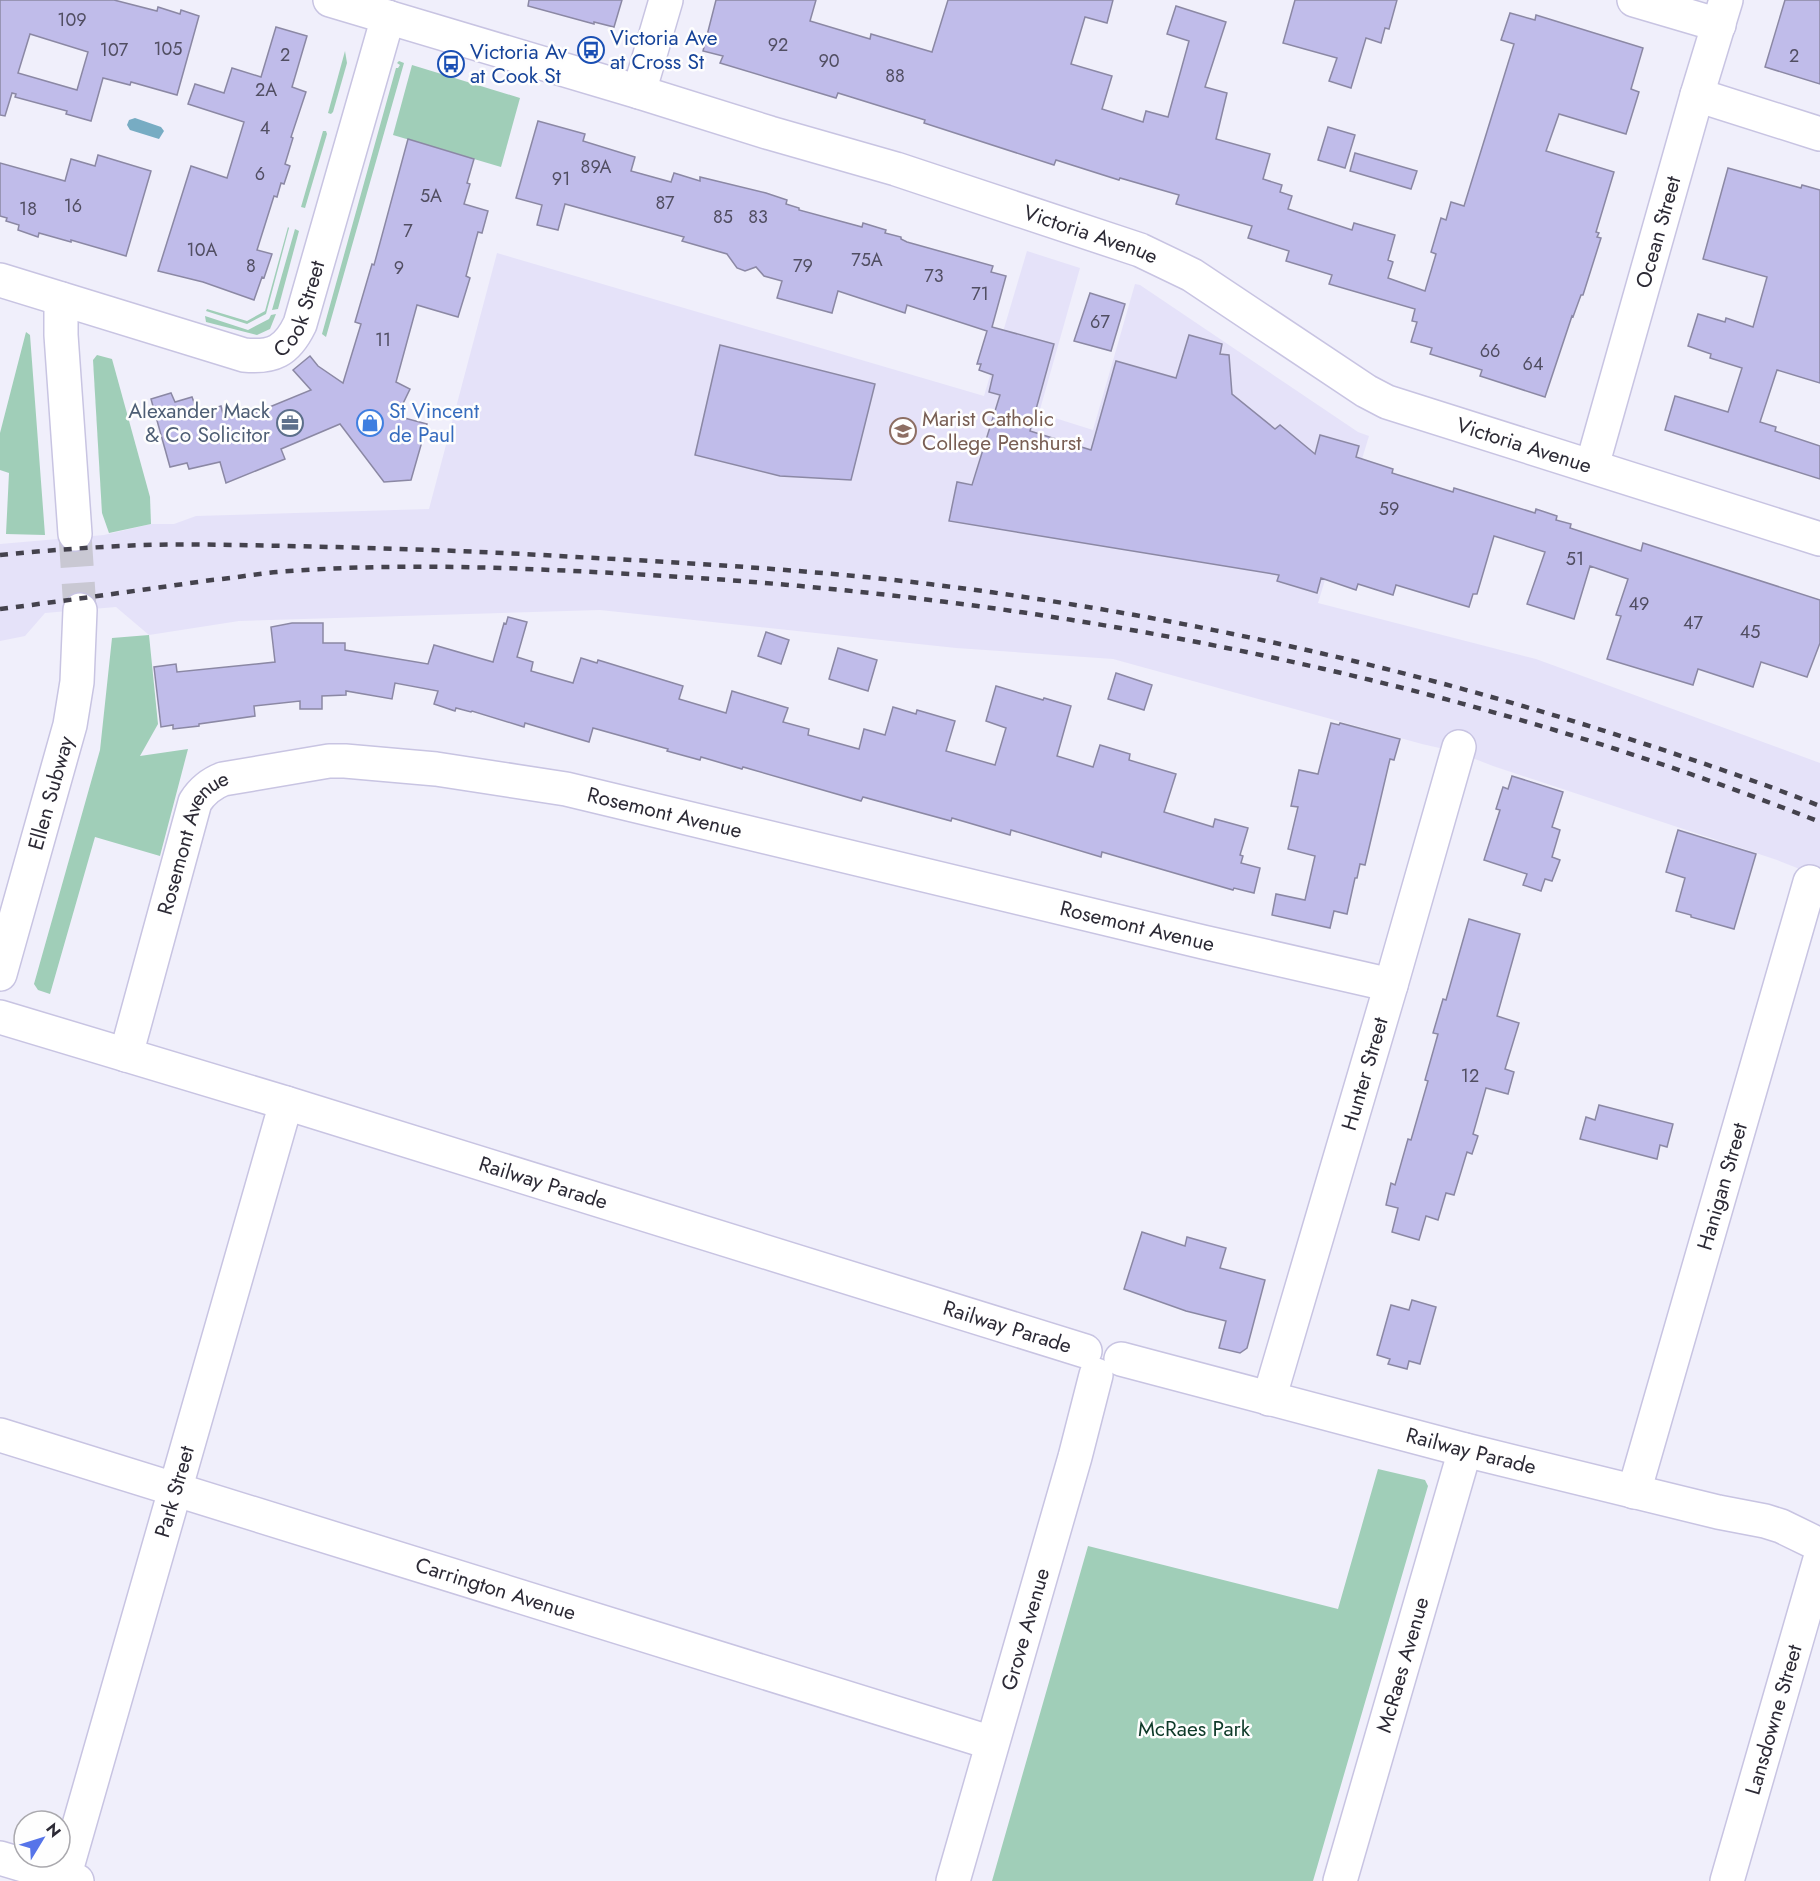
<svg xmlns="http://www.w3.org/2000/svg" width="1820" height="1881" viewBox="0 0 1820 1881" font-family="Jost,sans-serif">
<rect width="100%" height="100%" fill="#f0effb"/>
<path fill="#e5e2f9" d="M 1027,251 L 1080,268 L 1039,413 L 1093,430 L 1135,284 L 1140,285 L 1358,432 L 1369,436 L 1318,603 L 1536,659 L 1820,763 L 1820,877 L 1777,860 L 1493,766 L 1457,752 L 1422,744 L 1113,659 L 956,648 L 600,610 L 239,621 L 149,635 L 116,607 L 45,613 L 25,636 L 0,641 L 0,544 L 104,535 L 151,524 L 174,524 L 196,516 L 429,509 L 497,253 L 984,396 Z"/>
<g fill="#a0ceb8">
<path d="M 345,51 L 347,63 L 333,112 L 331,114 L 328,113 Z"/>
<path d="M 399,61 L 404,63 L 326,337 L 322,334 L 396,68 L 398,68 L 400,65 L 397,63 Z"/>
<path d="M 412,65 L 520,98 L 501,167 L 393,135 Z"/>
<path d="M 323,131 L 326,131 L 327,134 L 305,208 L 301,207 Z"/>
<path d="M 288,227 L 289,228 L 266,314 L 247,324 L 206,311 L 207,309 L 247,321 L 265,311 Z"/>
<path d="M 295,229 L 299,231 L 278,309 L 272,310 Z"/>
<path d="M 276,314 L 270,329 L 257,335 L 206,322 L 205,316 L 248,330 L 269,319 L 271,315 Z"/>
<path d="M 26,332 L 30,335 L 45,535 L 6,534 L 9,473 L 0,470 L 0,433 Z"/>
<path d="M 97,355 L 112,359 L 150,497 L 151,524 L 109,533 L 102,513 L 93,360 Z"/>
<path d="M 149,635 L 158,724 L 140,756 L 188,749 L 160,856 L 95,837 L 50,994 L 38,990 L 34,984 L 100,750 L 112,638 Z"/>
<path d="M 1378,1469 L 1425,1480 L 1428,1486 L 1313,1881 L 992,1881 L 1088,1546 L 1338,1609 Z"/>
</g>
<path fill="#77acc3" d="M 135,118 L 161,127 L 164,131 L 159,139 L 130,130 L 127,125 L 129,120 Z"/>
<g fill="#c0bcea" stroke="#8b88a4" stroke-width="1.5" fill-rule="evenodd">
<path d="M 0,0 L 114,0 L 157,11 L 158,7 L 180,14 L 181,10 L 199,16 L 177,95 L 131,82 L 130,85 L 103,78 L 91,121 L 66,114 L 67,111 L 15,97 L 16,94 L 12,93 L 5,116 L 0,115 ZM 30,34 L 88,52 L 77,90 L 18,73 Z"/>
<path d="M 529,0 L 622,0 L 614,27 L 594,22 L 594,24 L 528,6 Z"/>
<path d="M 716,0 L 816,0 L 810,21 L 870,39 L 871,34 L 932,52 L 948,0 L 1113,0 L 1107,23 L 1085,17 L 1071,64 L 1112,76 L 1102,109 L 1143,122 L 1146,111 L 1168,117 L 1189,41 L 1167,34 L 1176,6 L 1226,22 L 1205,87 L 1227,93 L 1216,139 L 1270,154 L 1263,179 L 1282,185 L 1280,192 L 1292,196 L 1288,209 L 1352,230 L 1354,223 L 1395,235 L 1388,260 L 1393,262 L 1388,278 L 1425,291 L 1436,254 L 1431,252 L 1441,218 L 1446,220 L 1451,202 L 1464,206 L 1514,44 L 1501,40 L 1510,13 L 1535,20 L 1536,15 L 1643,48 L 1631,89 L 1639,92 L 1626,134 L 1559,114 L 1546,151 L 1614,172 L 1596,232 L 1599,233 L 1597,237 L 1601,238 L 1583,295 L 1581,295 L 1573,317 L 1572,316 L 1545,397 L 1480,376 L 1482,370 L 1430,354 L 1432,348 L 1411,342 L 1417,322 L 1412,321 L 1415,309 L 1329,284 L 1332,275 L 1286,261 L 1289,251 L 1248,238 L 1252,226 L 1176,204 L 1179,195 L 1120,178 L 1119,180 L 1056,160 L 1054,165 L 924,123 L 925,120 L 838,93 L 836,98 L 720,63 L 723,56 L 703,51 Z"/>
<path d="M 1295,0 L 1397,0 L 1389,29 L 1385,28 L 1381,43 L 1366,38 L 1351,88 L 1329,81 L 1337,58 L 1283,43 Z"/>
<path d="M 1785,0 L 1820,0 L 1820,84 L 1765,67 Z"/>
<path d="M 276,27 L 307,36 L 292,87 L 306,92 L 291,137 L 293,138 L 285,164 L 290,166 L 284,184 L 281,183 L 277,197 L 274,196 L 257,250 L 272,254 L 264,278 L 262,277 L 254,300 L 203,282 L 158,271 L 191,166 L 227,178 L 244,122 L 188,104 L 195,84 L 224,93 L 232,68 L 261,77 Z"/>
<path d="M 538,121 L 585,134 L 583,141 L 635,157 L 631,171 L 671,182 L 674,173 L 700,181 L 700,177 L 766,193 L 787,200 L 786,204 L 799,208 L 799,210 L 862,227 L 863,223 L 886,230 L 885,233 L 901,237 L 901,239 L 907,242 L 993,266 L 991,272 L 1006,276 L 992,327 L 1054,344 L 1030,431 L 1091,450 L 1116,361 L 1176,378 L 1189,335 L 1222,344 L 1220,354 L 1229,355 L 1232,394 L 1275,429 L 1280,425 L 1315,454 L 1320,435 L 1359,446 L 1356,457 L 1393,469 L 1392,473 L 1453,492 L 1454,488 L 1535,513 L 1536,509 L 1557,516 L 1556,520 L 1571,524 L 1570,528 L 1641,551 L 1643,543 L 1820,600 L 1820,643 L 1807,677 L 1761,662 L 1753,687 L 1698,669 L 1693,685 L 1607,659 L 1621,616 L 1616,615 L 1628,579 L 1590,566 L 1574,619 L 1527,604 L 1545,552 L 1494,536 L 1477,594 L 1473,594 L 1469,607 L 1396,585 L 1393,595 L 1358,584 L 1356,590 L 1321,578 L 1317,593 L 1277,581 L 1279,575 L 949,521 L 957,482 L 972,485 L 1000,395 L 989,392 L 993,375 L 979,370 L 981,364 L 977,364 L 987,331 L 907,305 L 905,313 L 838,291 L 832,313 L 777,298 L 782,281 L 764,276 L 756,267 L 745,271 L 737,268 L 727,254 L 682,241 L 684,237 L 565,204 L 558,230 L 537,225 L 542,205 L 516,198 Z"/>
<path d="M 1328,127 L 1355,135 L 1345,168 L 1318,160 Z"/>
<path d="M 408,139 L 474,159 L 467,183 L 470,184 L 464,204 L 488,211 L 482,233 L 478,232 L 466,276 L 470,278 L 458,317 L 417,305 L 396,382 L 410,389 L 397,416 L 427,424 L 411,480 L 384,482 L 340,424 L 281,449 L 285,459 L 226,483 L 220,462 L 189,469 L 187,463 L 170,467 L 151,399 L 171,393 L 175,402 L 192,397 L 198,413 L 221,406 L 224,418 L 244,413 L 245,417 L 311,390 L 293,370 L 310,356 L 318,366 L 343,383 L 361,324 L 355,322 L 372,264 L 374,265 Z"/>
<path d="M 1355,153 L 1417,171 L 1411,189 L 1350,171 Z"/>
<path d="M 98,155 L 151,171 L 126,256 L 71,240 L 71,242 L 39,233 L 38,237 L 18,230 L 19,225 L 6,221 L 7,218 L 0,216 L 0,163 L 65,181 L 71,159 L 95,166 Z"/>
<path d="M 1728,168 L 1801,188 L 1802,185 L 1820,190 L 1820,383 L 1777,370 L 1760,422 L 1776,427 L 1775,431 L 1820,446 L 1820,479 L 1665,430 L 1675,396 L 1728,412 L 1742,368 L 1710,358 L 1711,354 L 1688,346 L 1698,314 L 1725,322 L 1726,318 L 1753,327 L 1767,277 L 1703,259 Z"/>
<path d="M 1090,293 L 1125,304 L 1111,351 L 1074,341 Z"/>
<path d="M 720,345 L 875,384 L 851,480 L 780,476 L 695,455 Z"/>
<path d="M 508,617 L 527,622 L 517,657 L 533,662 L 531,671 L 573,683 L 581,658 L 597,663 L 598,660 L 683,686 L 679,699 L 726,713 L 732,691 L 788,708 L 783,722 L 809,729 L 808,735 L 859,749 L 864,729 L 885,735 L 893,707 L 916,714 L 917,710 L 955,721 L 946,751 L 995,765 L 1006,728 L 986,721 L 996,686 L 1043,700 L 1044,698 L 1071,706 L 1057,756 L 1093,767 L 1100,745 L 1130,754 L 1129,760 L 1176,774 L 1164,812 L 1213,827 L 1215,819 L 1248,828 L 1240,855 L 1243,856 L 1241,863 L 1260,868 L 1254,893 L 1234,888 L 1233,890 L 1102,852 L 1101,857 L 1011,830 L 1010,835 L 952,818 L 951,821 L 863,797 L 861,801 L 743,767 L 742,769 L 701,757 L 700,760 L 667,751 L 668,749 L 593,728 L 589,742 L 525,723 L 524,727 L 472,711 L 471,712 L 456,708 L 455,711 L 434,704 L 438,691 L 395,683 L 392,699 L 346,691 L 346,695 L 322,696 L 322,709 L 300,709 L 300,701 L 254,706 L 255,716 L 199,724 L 199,726 L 173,729 L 173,725 L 161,727 L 154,667 L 176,664 L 177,672 L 275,662 L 271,627 L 292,623 L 323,623 L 323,643 L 345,643 L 345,650 L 428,664 L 434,645 L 493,662 L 504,623 L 506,624 Z"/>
<path d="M 766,632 L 789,640 L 781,664 L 758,656 Z"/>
<path d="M 838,648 L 877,660 L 868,691 L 829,679 Z"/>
<path d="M 1116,673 L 1152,685 L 1144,710 L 1108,699 Z"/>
<path d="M 1331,723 L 1339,725 L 1340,723 L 1400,739 L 1394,760 L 1390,759 L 1365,865 L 1360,864 L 1357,878 L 1355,878 L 1347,914 L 1334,911 L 1330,928 L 1272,915 L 1276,894 L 1305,900 L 1315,856 L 1288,849 L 1298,807 L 1291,806 L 1299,770 L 1318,774 Z"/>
<path d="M 1512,776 L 1563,792 L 1552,827 L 1560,830 L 1552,857 L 1560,860 L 1552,881 L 1545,879 L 1541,891 L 1523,885 L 1527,874 L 1484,860 L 1500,810 L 1496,809 L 1503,787 L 1508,789 Z"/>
<path d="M 1678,830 L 1756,854 L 1734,929 L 1691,917 L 1691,915 L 1676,911 L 1685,878 L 1666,872 Z"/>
<path d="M 1469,919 L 1520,934 L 1497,1016 L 1519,1023 L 1505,1069 L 1514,1072 L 1508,1094 L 1486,1088 L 1473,1134 L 1478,1136 L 1472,1154 L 1467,1152 L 1454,1195 L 1446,1193 L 1438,1220 L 1426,1216 L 1419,1240 L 1392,1232 L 1398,1208 L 1386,1205 L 1391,1183 L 1395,1185 L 1408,1139 L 1411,1140 L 1428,1081 L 1425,1080 L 1438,1034 L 1433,1033 L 1443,999 L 1446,1000 Z"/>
<path d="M 1599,1105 L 1673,1124 L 1667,1147 L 1660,1145 L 1657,1159 L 1580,1139 L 1586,1117 L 1595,1120 Z"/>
<path d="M 1142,1232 L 1185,1246 L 1187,1237 L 1226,1248 L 1220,1268 L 1265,1280 L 1247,1348 L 1240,1353 L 1219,1348 L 1226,1321 L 1186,1311 L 1124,1289 Z"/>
<path d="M 1412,1300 L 1436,1307 L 1420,1364 L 1409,1361 L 1407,1369 L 1388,1364 L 1390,1359 L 1377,1355 L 1391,1305 L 1409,1310 Z"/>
</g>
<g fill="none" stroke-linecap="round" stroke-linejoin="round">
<path stroke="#c9c8d3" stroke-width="33" stroke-dasharray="33 16" stroke-linecap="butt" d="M 75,534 L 80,610"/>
<defs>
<g id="minor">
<path id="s1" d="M 330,0 L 639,92 L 770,133 L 896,169 L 1140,250 L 1192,275 L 1366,391 L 1387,402 L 1820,539"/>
<path d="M 1634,0 L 1719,25"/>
<path d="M 639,92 L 666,0"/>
<path d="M 1697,95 L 1820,134"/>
<path id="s2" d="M 0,280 L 244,355 C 273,358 287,351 300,324 L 388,17"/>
<path d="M 61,299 L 61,335 L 75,534"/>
<path id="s3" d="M 1592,466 L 1697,95 L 1726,0"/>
<path id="s4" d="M 0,974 L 70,725 L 77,682 L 80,610"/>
<path id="s5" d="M 0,1017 L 286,1103 L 1085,1351"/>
<path id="s6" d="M 126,1055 L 195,802 C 202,791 210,784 223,779 L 329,761 L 345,761 L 436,769 L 566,789 L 1203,942 L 1391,985"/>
<path id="s7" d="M 1121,1359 L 1465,1450 L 1718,1512 L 1765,1521 L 1781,1526 L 1820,1545"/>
<path id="s8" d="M 1269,1399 L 1391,985 L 1459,747"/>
<path id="s9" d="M 0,1435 L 992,1743"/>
<path id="s10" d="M 1634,1492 L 1810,882"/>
<path d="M 0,1858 L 77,1881"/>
<path id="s11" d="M 63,1881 L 286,1103"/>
<path id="s12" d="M 953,1881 L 1075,1457 L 1096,1375"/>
<path id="s13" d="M 1340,1881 L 1465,1450"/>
<path id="s14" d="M 1727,1881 L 1820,1559"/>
</g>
</defs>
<use href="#minor" stroke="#c8c4e2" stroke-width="36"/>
<use href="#minor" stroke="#fff" stroke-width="33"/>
<g stroke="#44424d" stroke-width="4.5" stroke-dasharray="8 8" stroke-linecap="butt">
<path d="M 0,555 C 40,551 80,548 121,546 C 176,543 232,545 288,546 C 384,548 480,551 576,557 C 694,563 811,570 929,584 C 1172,614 1412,667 1645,744 C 1703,763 1762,783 1820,806"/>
<path d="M 0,609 C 71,600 141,590 212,580 C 234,578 255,574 277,572 C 401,562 525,568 649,575 C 1049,597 1447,675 1820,822"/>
</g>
</g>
<defs>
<symbol id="bus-ring" viewBox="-11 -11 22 22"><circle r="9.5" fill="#fefefe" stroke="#1a4fb4" stroke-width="1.5"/><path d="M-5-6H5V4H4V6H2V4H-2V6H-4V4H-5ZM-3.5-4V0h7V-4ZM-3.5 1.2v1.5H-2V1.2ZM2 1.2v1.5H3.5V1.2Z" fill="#1a4fb4"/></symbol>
<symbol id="office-ring" viewBox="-11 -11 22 22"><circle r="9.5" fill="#fefefe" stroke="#5c6f8a" stroke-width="1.5"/><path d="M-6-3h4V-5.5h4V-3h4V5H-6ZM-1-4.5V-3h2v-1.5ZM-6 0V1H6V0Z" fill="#5c6f8a"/></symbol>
<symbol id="shop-ring" viewBox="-11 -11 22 22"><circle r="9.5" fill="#fefefe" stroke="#3f7fe0" stroke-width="1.5"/><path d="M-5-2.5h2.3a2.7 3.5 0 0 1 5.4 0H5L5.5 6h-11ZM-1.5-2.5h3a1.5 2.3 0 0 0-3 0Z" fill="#3f7fe0"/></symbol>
<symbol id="school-ring" viewBox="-11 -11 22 22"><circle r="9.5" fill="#fefefe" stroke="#8d6e63" stroke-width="1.5"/><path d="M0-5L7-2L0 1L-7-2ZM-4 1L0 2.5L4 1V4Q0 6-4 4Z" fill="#8d6e63"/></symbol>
</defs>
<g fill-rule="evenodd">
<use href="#bus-ring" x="576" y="35" width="30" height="30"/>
<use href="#bus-ring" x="436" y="49" width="30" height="30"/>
<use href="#office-ring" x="275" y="408" width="30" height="30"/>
<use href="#shop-ring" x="355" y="408" width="30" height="30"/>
<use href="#school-ring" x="888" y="416" width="30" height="30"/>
</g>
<g text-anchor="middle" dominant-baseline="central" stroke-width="5" stroke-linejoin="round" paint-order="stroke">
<g font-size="18" fill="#514e62">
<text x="72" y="20">109</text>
<text x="778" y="45">92</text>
<text x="168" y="49">105</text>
<text x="114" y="50">107</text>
<text x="285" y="55">2</text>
<text x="1794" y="56">2</text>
<text x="829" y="61">90</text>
<text x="895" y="76">88</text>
<text x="266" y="90">2A</text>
<text x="265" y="128">4</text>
<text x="596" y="167">89A</text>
<text x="260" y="174">6</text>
<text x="561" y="179">91</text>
<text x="431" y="196">5A</text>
<text x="665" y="203">87</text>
<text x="73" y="206">16</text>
<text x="28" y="209">18</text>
<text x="723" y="217">85</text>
<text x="758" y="217">83</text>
<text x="408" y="231">7</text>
<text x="202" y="250">10A</text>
<text x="867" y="260">75A</text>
<text x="251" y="266">8</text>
<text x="803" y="266">79</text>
<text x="399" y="268">9</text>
<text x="934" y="276">73</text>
<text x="980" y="294">71</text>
<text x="1100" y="322">67</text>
<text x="383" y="340">11</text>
<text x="1490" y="351">66</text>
<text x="1533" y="364">64</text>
<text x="1389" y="509">59</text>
<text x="1575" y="559">51</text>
<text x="1639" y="604">49</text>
<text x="1693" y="623">47</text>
<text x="1750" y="632">45</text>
<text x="1470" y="1076">12</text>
</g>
<g font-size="21" fill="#164399" stroke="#fefefe" text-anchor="start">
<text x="610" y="38">Victoria Ave<tspan x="610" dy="24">at Cross St</tspan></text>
<text x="470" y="52">Victoria Av<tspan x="470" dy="24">at Cook St</tspan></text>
</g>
<g font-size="21" fill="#2c2a35" stroke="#fefefe">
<text stroke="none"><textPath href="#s3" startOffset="243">Ocean Street</textPath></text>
<text stroke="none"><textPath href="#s1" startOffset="796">Victoria Avenue</textPath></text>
<text stroke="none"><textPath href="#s2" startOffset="339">Cook Street</textPath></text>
<text stroke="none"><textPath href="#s1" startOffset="1282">Victoria Avenue</textPath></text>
<text stroke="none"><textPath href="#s4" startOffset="188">Ellen Subway</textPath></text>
<text stroke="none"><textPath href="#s6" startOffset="747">Rosemont Avenue</textPath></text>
<text stroke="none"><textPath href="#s6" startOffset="225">Rosemont Avenue</textPath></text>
<text stroke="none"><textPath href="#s6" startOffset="1233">Rosemont Avenue</textPath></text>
<text stroke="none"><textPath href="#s8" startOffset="339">Hunter Street</textPath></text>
<text stroke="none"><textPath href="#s5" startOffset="568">Railway Parade</textPath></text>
<text stroke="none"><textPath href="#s10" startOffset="318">Hanigan Street</textPath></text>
<text stroke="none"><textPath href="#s5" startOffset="1054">Railway Parade</textPath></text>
<text stroke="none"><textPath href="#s7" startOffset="362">Railway Parade</textPath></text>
<text stroke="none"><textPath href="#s11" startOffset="405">Park Street</textPath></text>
<text stroke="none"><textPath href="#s9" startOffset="519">Carrington Avenue</textPath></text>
<text stroke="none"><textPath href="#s12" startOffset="262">Grove Avenue</textPath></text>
<text stroke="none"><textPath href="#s13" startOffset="225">McRaes Avenue</textPath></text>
<text stroke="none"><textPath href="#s14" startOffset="168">Lansdowne Street</textPath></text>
</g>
<g font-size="21" fill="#4e5e75" stroke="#fefefe" text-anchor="end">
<text x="270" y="411">Alexander Mack<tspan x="270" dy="24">&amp; Co Solicitor</tspan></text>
</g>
<g font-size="21" fill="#366cbe" stroke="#fefefe" text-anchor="start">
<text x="389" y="411">St Vincent<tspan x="389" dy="24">de Paul</tspan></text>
</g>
<g font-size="21" fill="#785e54" stroke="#fefefe" text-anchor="start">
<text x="922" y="419">Marist Catholic<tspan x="922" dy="24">College Penshurst</tspan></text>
</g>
<g font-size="21" fill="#0e3a29" stroke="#fefefe">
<text x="1194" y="1729">McRaes Park</text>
</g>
</g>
<g transform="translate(42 1839) rotate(52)"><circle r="28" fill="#fefefe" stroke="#aaa9ae" stroke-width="1.5"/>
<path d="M0-4.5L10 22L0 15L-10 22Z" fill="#5674e9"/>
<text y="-9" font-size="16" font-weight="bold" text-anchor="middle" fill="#2c2a35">N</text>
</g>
</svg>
